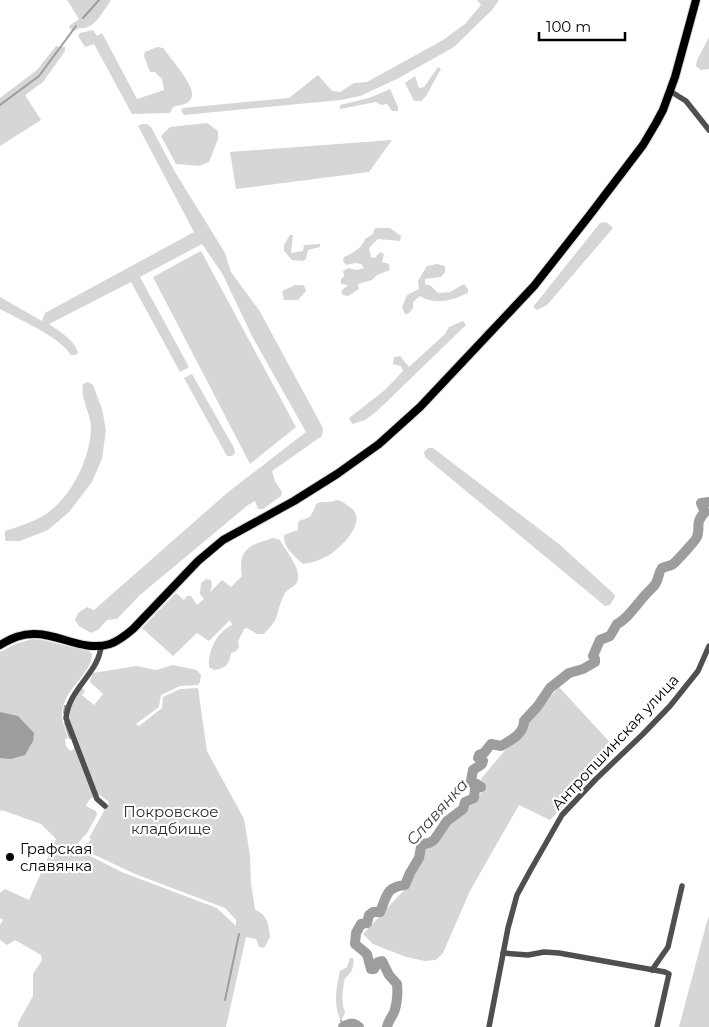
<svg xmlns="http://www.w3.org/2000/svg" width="709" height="1027" viewBox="0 0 709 1027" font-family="Montserrat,sans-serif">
<rect width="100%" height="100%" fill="#fff"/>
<g fill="#d6d6d6" fill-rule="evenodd">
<path d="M 67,0 L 111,0 C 103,11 94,31 79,28 L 74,31 L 70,29 L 69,26 L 79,19 Z"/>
<path d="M 477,0 L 499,0 L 492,10 L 454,47 L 397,79 L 360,96 L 341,100 L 184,115 L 181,111 L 183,108 L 289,98 L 318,75 L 332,91 L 340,92 L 354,83 L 367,82 L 443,40 L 465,24 L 481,5 Z"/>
<path d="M 93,30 L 97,36 L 102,33 L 137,99 L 164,90 L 162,79 L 155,72 L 150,72 L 144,56 L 145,52 L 157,47 L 163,48 C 170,58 198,88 191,99 C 187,105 180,105 173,107 L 170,113 L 132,114 L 94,44 L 85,47 L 78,36 L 80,33 Z"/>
<path d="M 709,37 L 709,69 L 701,70 L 696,66 L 697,60 Z"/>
<path d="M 56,46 L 65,47 L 65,51 L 43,82 L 25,95 L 41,120 L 0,146 L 0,98 L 37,70 Z"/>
<path d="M 438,67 L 441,69 L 426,96 L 421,101 L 414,101 L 405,83 L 415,76 L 419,88 L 424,87 Z"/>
<path d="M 390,89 L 398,107 L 398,111 L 392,111 L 387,104 L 381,105 L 376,102 L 340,109 L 340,105 L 369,98 Z"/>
<path d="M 207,123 L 218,131 L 218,139 L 209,162 L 199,166 L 176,164 L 161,136 L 170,127 Z"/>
<path d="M 142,124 L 147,124 L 151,127 L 175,172 L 225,253 L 231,272 L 259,310 L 323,428 L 322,436 L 272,471 L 275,481 L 282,492 L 281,496 L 263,509 L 258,509 L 255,501 L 248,505 L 140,595 L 117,619 L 107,620 L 98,630 L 91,633 L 79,626 L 75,620 L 78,613 L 87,607 L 94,610 L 227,493 L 306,432 L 253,338 L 222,273 L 202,244 L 140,277 L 189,367 L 180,372 L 131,282 L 49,324 C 60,332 72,338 78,352 L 76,355 L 71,355 C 59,336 20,320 0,309 L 0,297 L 42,321 L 45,313 L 194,232 L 138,126 Z"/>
<path d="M 392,140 L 369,172 L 236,189 L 230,152 Z"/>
<path d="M 606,222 L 613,228 L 547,305 L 537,310 L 533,307 L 600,223 Z"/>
<path d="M 375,228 L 390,228 L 401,236 L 400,241 L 378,239 L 369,248 L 371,257 L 375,258 L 380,252 L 384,254 L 382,262 L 389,264 L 390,270 L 377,275 L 372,280 L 358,284 L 359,289 L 348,296 L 343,295 L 341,291 L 348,285 L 341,284 L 341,279 L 344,276 L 343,271 L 348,268 L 357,270 L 364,268 L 361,264 L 355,263 L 346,265 L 343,261 L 344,257 C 352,254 363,247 365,239 L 373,234 Z"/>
<path d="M 290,235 L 293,235 L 291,253 L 303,251 L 304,245 L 320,244 L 320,247 L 308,250 L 306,259 L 303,261 L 292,260 L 284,251 L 284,245 Z"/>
<path d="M 201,251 L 296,427 L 250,464 L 153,277 Z"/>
<path d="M 437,264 L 445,266 L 445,272 L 441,277 L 425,279 L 425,284 L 431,286 L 438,293 L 450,292 L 464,284 L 468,289 L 468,293 C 453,300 436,306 420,296 L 413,302 L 413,308 L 408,314 L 405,314 L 402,307 L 407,295 L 419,289 L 418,281 L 427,266 Z"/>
<path d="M 295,285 L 304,285 L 306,291 L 298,300 L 284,300 L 282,291 Z"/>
<path d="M 463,321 L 466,325 L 376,412 L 365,420 L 352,424 L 349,418 L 385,390 L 403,371 L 401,366 L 393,364 L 394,357 L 400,356 L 409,367 L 445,334 L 449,327 Z"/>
<path d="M 192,374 L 234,448 L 235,453 L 232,456 L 227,456 L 184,378 Z"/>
<path d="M 88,382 L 93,385 L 102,409 L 106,430 L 102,459 L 92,482 L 69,512 L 48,530 L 20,541 L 6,541 L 5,538 L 5,531 C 17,527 30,523 41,517 C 69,502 90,460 91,429 C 91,413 80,399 83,384 Z"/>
<path d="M 428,448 L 433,448 L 559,544 L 614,594 L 615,597 L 610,605 L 605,606 L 425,457 L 424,452 Z"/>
<path d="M 336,500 C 342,500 345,504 350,507 C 368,519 345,544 332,553 C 324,559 312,563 303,564 C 294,555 283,548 284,535 L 298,530 L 298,523 L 300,520 C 311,519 313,513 316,504 C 323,500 328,504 336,500 Z"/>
<path d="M 273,538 L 280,540 C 286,551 300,567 298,579 C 297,587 289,587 285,593 C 281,600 279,608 277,615 C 276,622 268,629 264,634 L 257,634 L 247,628 L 244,629 L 238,642 L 239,647 L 236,651 L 231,653 C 229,665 226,668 214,670 L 209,667 C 208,650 217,632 232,625 L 230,620 L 209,641 L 197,633 L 173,656 L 142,628 L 176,593 L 184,600 L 187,596 L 191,596 L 197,605 L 204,599 L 200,594 L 201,583 L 206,579 L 211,580 L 212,586 L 210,592 L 222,580 L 231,587 L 242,576 C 237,548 251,545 273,538 Z"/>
<path d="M 33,639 L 42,640 L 89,651 L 92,654 C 91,677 60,690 62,718 C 63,724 66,732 68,738 L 65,739 L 66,746 L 70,751 L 74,749 L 74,745 L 68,714 L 81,687 L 85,691 L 82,695 L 94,705 L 103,694 L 90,682 L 93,673 L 136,666 L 156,670 L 173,665 L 197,670 L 201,675 L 200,682 L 198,685 L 180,686 L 161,695 L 159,707 L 136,724 L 139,726 L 162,708 L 163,697 L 180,689 L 198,688 L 207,751 L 244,819 L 250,855 L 251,883 L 255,910 C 267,914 269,925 270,937 L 264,948 L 259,947 L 256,939 L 246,937 L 226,1027 L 18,1027 L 18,1023 L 33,996 L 33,974 L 42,960 L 41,955 L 15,940 L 7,945 L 0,940 L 0,925 L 3,920 L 0,918 L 0,893 L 5,889 L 29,900 L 56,839 L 41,824 L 2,810 L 0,811 L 0,652 L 18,643 ZM 100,795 L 109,802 L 89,838 L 91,839 L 88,843 L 86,843 L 82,849 L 135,874 L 225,908 L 236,920 L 236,926 L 217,908 L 124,873 L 82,852 L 80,854 L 72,850 L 87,833 L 97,815 L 96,811 L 86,806 C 89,798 92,797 100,795 Z"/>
<path d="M 559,687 L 617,750 L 550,820 L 519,805 L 470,891 L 443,953 L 436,960 L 425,961 L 406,957 L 373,944 L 363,934 L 406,888 L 419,865 L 424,849 L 438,840 L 444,828 L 466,806 L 476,802 L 485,786 L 481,779 L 541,707 Z"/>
<path d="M 709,916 L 709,1027 L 679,1027 L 706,925 Z"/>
<path d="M 350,958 L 353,958 C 355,966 351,974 345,978 C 342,991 341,1001 345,1013 L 341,1021 C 333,1006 336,988 340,971 L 347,967 Z"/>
</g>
<path fill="#9d9d9d" d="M 0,712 L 18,716 L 34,733 L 33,741 L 25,755 L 11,759 L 0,758 Z"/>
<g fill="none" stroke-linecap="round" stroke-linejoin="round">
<g stroke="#9d9d9d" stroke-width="2">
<path d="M 83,18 L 99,0"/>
<path d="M 0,105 L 39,76 L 76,26"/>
<path d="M 64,713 L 65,706"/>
<path d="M 65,723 L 70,738"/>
<path d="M 225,1000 L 239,934"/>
<path d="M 341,1021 L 345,1026"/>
</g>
<g stroke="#9d9d9d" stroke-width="10">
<path d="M 343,1027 C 349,1023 354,1022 359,1027"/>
<path d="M 387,1027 C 388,1022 389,1021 392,1016 C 397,1009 398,992 397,984 L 389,975 L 382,961 L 378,962 L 374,969 L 371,969 L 367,954 L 355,944 L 356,933 L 361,924 L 367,923 L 369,915 L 373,912 L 380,912 C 387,896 386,887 405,885 L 410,873 L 419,858 L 421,847 L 424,844 L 429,843 L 434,840 L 447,821 L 463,809 L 465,802 L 474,798 L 475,789 L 481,787 L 477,784 L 474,785 L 471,781 L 473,770 L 482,764 L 483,761 L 478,758 L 479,755 L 484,753 L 491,744 L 501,746 C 511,740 524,734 524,721 L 537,707 L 550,688 L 569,673 L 583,669 L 595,662 L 595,659 L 593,656 L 600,640 L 610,636 L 617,624 C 628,619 639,601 648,592 C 651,589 654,587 656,583 C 659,578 658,573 662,568 C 665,567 670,566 673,564 C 676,562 696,540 697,537 C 701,526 694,524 705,512 L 701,503 L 709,502"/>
</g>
<defs>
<path id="major" d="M 0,645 C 12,638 23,633 37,634 C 61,635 85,652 110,644 C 119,641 126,635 133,629 L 198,561 L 223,540 L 294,501 L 337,474 L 379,444 L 420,407 L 534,286 L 589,216 L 643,145 L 656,123 L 663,110 L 675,77 L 696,0"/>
</defs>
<use href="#major" stroke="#dbdbdb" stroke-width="10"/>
<g stroke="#4f4f4f" stroke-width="5.5">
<path d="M 670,91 L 686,101 L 709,130"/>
<path d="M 101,646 C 99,673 69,688 66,718 L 97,799 L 105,806"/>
<path d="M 503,953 L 528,955 L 544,952 L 559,953 L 665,972 L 669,974 L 657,1027"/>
<path d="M 652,970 L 668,947 L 682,886"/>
<path d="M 489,1027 L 508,928 L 517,895 L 530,871 L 562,815 L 596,779 L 643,734 L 670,706 L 698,671 L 709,646"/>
</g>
<use href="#major" stroke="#000" stroke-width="8"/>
</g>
<circle fill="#000" stroke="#fff" stroke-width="2" cx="10" cy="857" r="5"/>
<g text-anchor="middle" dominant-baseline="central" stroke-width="4.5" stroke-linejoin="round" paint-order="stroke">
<g font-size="15" fill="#000" stroke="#fff">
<text transform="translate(615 742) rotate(-47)">Антропшинская улица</text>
</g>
<g font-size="15" fill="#2d2d2d" stroke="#fff">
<text x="171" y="811">Покровское<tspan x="171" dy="17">кладбище</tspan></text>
</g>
<g font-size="15" fill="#000" stroke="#fff" text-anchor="start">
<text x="20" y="848">Графская<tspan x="20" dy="17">славянка</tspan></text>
</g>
<g font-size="16" font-style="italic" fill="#3e3e3e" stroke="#fff">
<text transform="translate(437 812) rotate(-48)">Славянка</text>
</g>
</g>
<path d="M539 32v8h86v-8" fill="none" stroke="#000000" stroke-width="2.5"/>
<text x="546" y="32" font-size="15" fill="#000000" stroke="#ffffff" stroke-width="4" paint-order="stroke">100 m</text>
</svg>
